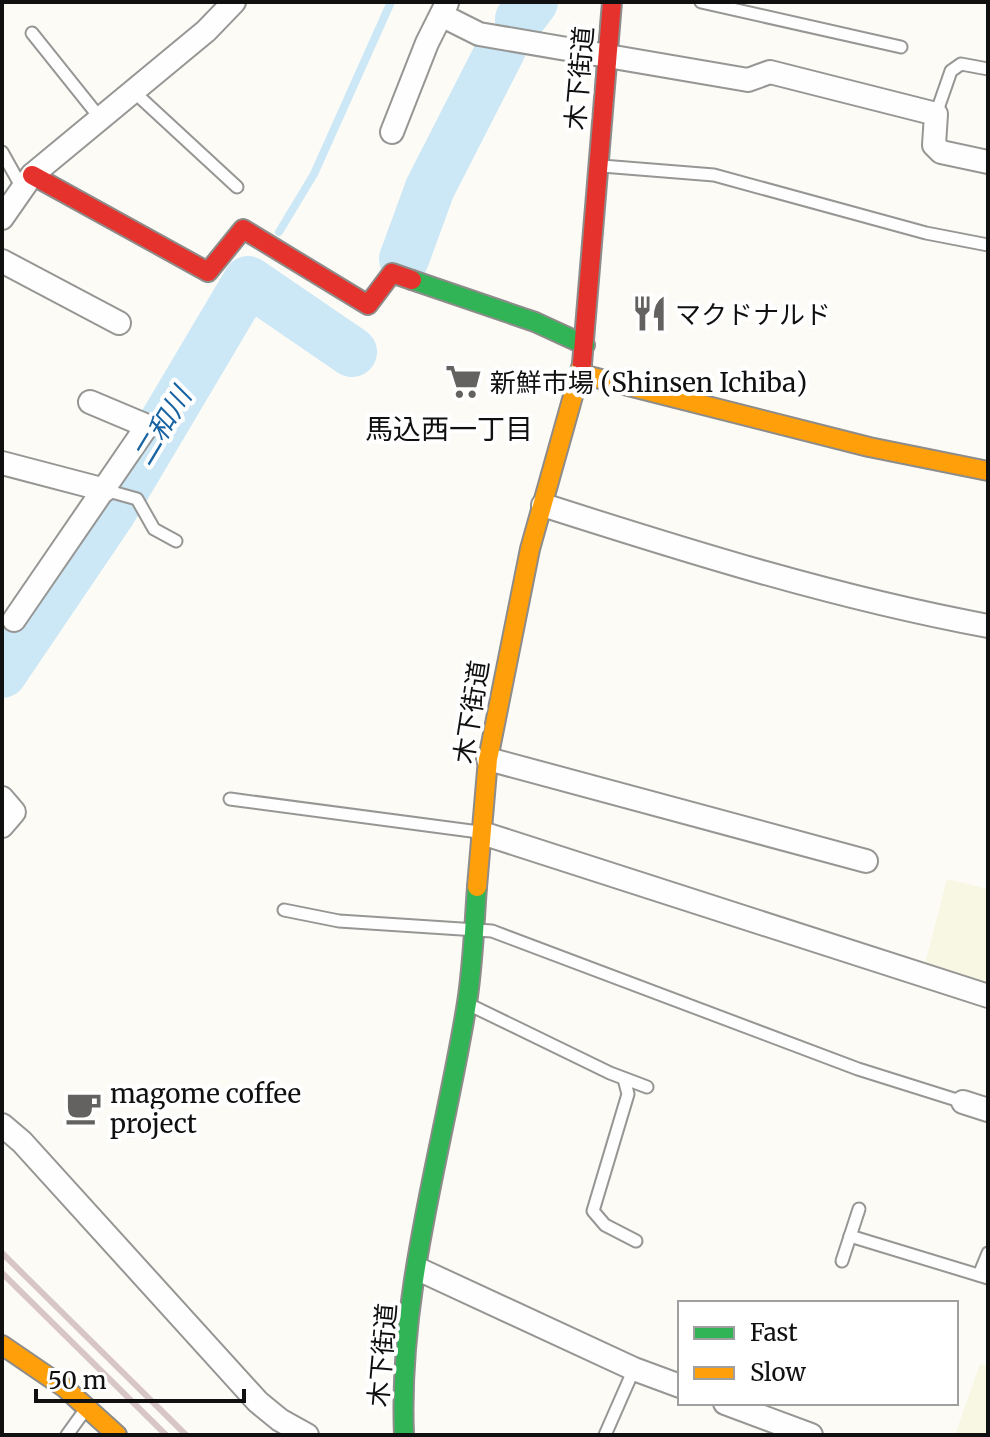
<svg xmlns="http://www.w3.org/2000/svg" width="990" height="1437" viewBox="0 0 990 1437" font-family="Merriweather,'Noto Sans JP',serif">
<rect width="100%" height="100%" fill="#fcfbf6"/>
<g fill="#f8f7e3">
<path d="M 947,879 L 988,889 L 988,985 L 925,964 Z"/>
<path d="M 980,1364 L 988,1367 L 988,1435 L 955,1435 Z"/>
</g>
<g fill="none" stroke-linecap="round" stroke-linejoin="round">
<path stroke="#cce7f6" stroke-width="8" d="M 279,232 L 314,174 L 391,2"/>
<g stroke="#cce7f6" stroke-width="50">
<path d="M 520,19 L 533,2"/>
<path d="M 404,259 L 430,188 L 501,49"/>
<path d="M 2,673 L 111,512 L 248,281 L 352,352"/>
</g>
<defs>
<g id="lane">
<path d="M 701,2 L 901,47"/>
<path d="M 32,33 L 100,118"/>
<path d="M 133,91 L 237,187"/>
<path d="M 936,114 L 951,71 L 961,64 L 988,69"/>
<path d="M 2,152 L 21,186"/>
<path d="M 602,166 L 714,175 L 926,233 L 988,245"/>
<path d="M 105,490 L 137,499 L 154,529 L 176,541"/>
<path d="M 230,799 L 479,832"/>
<path d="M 284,910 L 339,921 L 492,931 L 858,1069 L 963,1102"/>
<path d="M 472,1006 L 610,1073 L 647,1087"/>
<path d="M 624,1079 L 628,1094 L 593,1211 L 605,1225 L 636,1241"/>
<path d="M 850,1236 L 988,1278"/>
<path d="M 842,1261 L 859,1209"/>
<path d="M 979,1275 L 988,1253"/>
<path d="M 67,1435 L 85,1410"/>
<path d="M 605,1435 L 634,1369"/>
</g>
<g id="street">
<path d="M 443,16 L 479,34 L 748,80 L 770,72 L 936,114 L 934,145 L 941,152 L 988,162"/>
<path d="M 392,132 L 427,43 L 447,3"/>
<path d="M 2,218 L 32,175 L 206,31 L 234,2"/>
<path d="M 2,261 L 119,323"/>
<path d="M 2,463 L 105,490"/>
<path d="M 543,505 C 690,552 837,598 988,626"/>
<path d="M 14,620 L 147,426 L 90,402"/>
<path d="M 488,759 L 866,861"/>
<path d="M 2,798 L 14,812 L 2,826"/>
<path d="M 482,833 L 988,996"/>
<path d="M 963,1102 L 988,1110"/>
<path d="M 2,1125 L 22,1142 L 258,1402 L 280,1420 L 307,1435"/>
<path d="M 418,1269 L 634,1369 L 680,1386"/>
<path d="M 725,1403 L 811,1435"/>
</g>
<g id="fast">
<path d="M 412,280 L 535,322 L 585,345"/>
<path d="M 404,1435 C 398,1291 443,1149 466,1009 C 473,969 474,927 477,887"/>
</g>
<g id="slow">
<path d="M 581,374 L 869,447 L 988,471"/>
<path d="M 477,887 L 488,759 L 530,549 L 582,364"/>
<path d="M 2,1345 L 65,1388 L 117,1435"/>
</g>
<g id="jam">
<path d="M 32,175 L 208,272 L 243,229 L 368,305 L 392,273 L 412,280"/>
<path d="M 582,364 L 612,2"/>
</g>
</defs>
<use href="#lane" stroke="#969694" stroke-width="15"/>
<use href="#street" stroke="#969694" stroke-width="26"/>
<use href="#fast" stroke="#8d8c8a" stroke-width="22"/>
<use href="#slow" stroke="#8d8c8a" stroke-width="22"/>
<use href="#jam" stroke="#8d8c8a" stroke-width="22"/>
<use href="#lane" stroke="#fffefe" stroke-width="11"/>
<use href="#street" stroke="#fffefe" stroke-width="22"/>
<use href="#fast" stroke="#30b455" stroke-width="18"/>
<use href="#slow" stroke="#ff9f0a" stroke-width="18"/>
<use href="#jam" stroke="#e5322d" stroke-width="18"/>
<g stroke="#d8c6c6" stroke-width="6">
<path d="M 2,1253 L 186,1435"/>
<path d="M 2,1273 L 166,1435"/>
</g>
</g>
<defs>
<symbol id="restaurant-bare" viewBox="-9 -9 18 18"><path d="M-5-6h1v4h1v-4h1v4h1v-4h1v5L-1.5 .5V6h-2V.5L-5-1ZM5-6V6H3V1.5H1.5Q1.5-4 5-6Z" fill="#636260" stroke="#fff" stroke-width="2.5" paint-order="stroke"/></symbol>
<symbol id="supermarket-bare" viewBox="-9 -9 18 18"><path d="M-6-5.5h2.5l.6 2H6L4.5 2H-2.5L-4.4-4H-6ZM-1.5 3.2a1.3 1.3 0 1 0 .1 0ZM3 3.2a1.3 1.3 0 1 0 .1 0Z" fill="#636260" stroke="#fff" stroke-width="2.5" paint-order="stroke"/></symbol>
<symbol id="cafe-bare" viewBox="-9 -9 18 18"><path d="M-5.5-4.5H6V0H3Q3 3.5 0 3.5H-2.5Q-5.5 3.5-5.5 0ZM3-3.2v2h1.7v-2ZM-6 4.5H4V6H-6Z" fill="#636260" stroke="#fff" stroke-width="2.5" paint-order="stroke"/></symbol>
</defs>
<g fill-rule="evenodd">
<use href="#restaurant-bare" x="624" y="288" width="51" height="51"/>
<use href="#supermarket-bare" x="438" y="356" width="51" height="51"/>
<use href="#cafe-bare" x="58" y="1082" width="51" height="51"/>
</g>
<g text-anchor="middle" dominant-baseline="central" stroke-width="8" stroke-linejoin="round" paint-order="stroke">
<g font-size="26" fill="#101010" stroke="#fff">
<text transform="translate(579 78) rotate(-85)">木下街道</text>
<text transform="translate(471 712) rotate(-81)">木下街道</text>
<text transform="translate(382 1355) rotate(-85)">木下街道</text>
</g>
<g font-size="26" fill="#101010" stroke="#fff" text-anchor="start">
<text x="675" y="314">マクドナルド</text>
<text x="490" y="382">新鮮市場 (Shinsen Ichiba)</text>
<text x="110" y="1093">magome coffee<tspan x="110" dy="30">project</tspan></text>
</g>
<g font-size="28" font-style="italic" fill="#1864a2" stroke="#fff">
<text transform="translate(162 426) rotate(-59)">二和川</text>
</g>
<g font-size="28" fill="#101010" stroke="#fff">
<text x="449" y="429">馬込西一丁目</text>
</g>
</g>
<rect width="990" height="1437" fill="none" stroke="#101010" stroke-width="8"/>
<rect x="678" y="1301" width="280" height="104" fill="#ffffff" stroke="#9f9f9f" stroke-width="2"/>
<rect x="694" y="1327" width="40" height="12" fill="#30b455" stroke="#9f9f9f" stroke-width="2"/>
<text x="750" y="1341" font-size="24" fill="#101010">Fast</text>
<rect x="694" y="1367" width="40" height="12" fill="#ff9f0a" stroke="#9f9f9f" stroke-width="2"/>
<text x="750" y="1381" font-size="24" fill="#101010">Slow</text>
<path d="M36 1389v12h208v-12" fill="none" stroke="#101010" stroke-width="4"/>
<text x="48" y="1389" font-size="24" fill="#101010" stroke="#ffffff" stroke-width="6" paint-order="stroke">50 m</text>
</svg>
